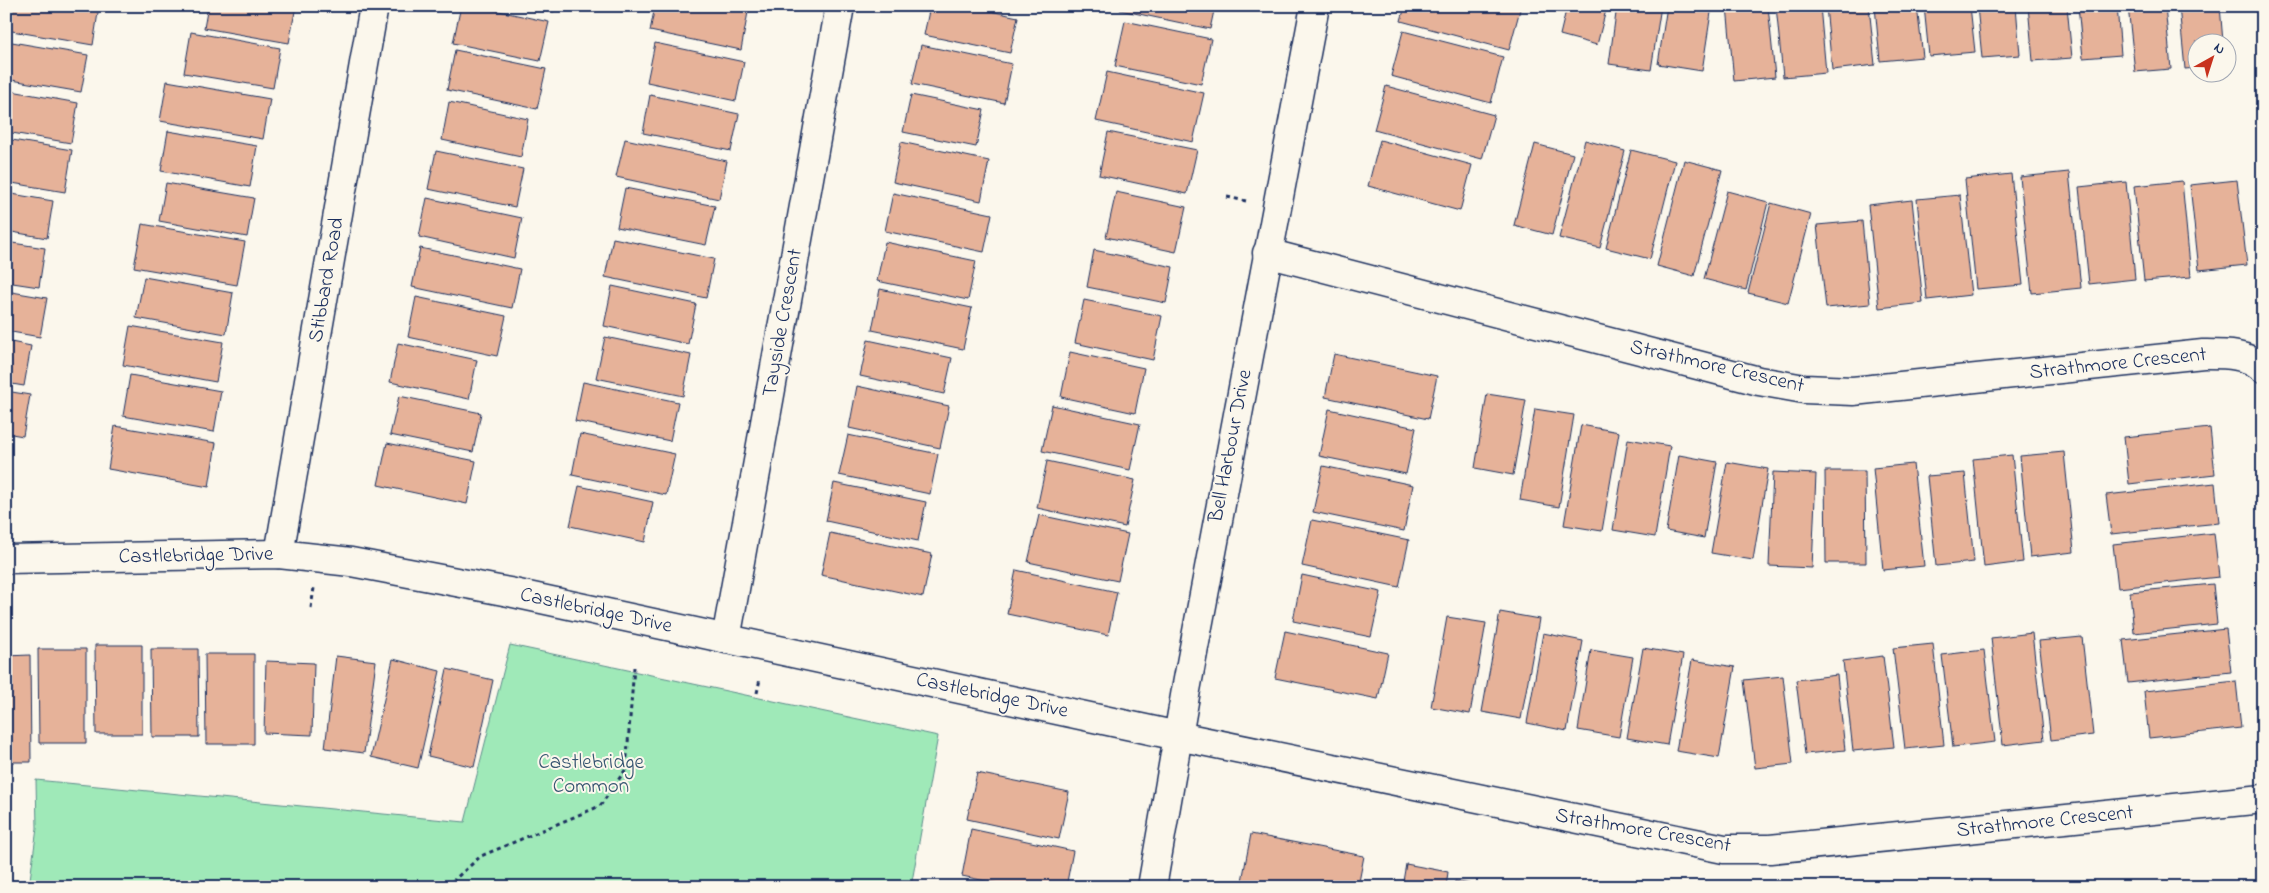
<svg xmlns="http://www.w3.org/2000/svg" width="2269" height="893" viewBox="0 0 2269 893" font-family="'Indie Flower',sans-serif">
<rect width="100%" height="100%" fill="#fbf7ec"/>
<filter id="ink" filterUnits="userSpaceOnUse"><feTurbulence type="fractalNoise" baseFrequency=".02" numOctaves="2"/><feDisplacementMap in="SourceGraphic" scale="10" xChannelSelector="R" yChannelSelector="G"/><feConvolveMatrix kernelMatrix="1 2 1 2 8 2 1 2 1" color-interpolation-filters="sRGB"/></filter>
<g filter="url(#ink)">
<path fill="#9fe9b8" stroke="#5d8c8b" d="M 510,645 L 938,736 L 911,887 L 29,887 L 37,828 L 36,780 L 465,822 Z"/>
<g fill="#e6b299" stroke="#1b2f5e">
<path d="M 6,6 L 99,6 L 93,45 L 6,30 Z"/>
<path d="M 208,6 L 296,6 L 289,43 L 204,28 Z"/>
<path d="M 461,6 L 476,6 L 549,22 L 540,61 L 453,43 Z"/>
<path d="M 526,6 L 555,6 L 554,12 Z"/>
<path d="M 655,6 L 722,6 L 748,12 L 741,50 L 650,31 Z"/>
<path d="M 930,6 L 967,6 L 1018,17 L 1010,53 L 924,35 Z"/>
<path d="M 1120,6 L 1215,6 L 1210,29 L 1120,10 Z"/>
<path d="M 1405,6 L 1521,6 L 1509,50 L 1401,21 Z"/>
<path d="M 1567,6 L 1607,6 L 1597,45 L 1560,35 Z"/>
<path d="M 1617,6 L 1661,6 L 1651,70 L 1609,64 Z"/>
<path d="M 1667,6 L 1712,6 L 1702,71 L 1658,64 Z"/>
<path d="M 1727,6 L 1768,6 L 1775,77 L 1734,81 Z"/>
<path d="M 1776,6 L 1820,6 L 1826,73 L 1783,77 Z"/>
<path d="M 1826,6 L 1869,6 L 1875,65 L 1832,70 Z"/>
<path d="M 1875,6 L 1917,6 L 1923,57 L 1880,61 Z"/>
<path d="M 1924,6 L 1970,6 L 1975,52 L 1929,56 Z"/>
<path d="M 1977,6 L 2016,6 L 2020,55 L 1982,58 Z"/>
<path d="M 2028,6 L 2067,6 L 2072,58 L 2033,61 Z"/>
<path d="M 2078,6 L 2117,6 L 2121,55 L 2083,58 Z"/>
<path d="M 2128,6 L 2165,6 L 2171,69 L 2135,72 Z"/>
<path d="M 2179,6 L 2220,6 L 2223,42 L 2196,42 L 2196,68 L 2185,69 Z"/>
<path d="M 1125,21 L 1211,39 L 1201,84 L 1115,66 Z"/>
<path d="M 1403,31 L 1503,57 L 1491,103 L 1391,76 Z"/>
<path d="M 191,32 L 280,48 L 273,88 L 184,73 Z"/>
<path d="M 6,41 L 88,55 L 81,92 L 6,79 Z"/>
<path d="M 655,43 L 744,62 L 736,101 L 647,82 Z"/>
<path d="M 921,45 L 1012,64 L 1004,103 L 912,84 Z"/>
<path d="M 455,50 L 546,69 L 537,109 L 447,90 Z"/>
<path d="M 1107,72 L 1204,93 L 1193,142 L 1096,121 Z"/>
<path d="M 167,81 L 270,99 L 263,139 L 160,121 Z"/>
<path d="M 1386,86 L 1494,115 L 1482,159 L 1374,130 Z"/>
<path d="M 6,90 L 78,103 L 71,143 L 6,132 Z"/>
<path d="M 650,95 L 739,114 L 731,151 L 643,133 Z"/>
<path d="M 911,95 L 984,110 L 976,147 L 903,132 Z"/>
<path d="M 449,102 L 528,119 L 521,157 L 442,140 Z"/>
<path d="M 168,131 L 257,146 L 250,187 L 161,171 Z"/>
<path d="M 1108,132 L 1197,150 L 1187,194 L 1099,175 Z"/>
<path d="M 6,139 L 72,150 L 65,192 L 6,182 Z"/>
<path d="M 625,139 L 727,161 L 719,199 L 616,177 Z"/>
<path d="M 1380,140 L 1472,165 L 1460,211 L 1368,186 Z"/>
<path d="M 1585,140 L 1625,151 L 1600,248 L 1559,238 Z"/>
<path d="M 901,142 L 989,161 L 981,201 L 893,182 Z"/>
<path d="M 1535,144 L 1573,154 L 1552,235 L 1514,225 Z"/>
<path d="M 1631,150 L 1675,161 L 1650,259 L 1606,248 Z"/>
<path d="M 436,151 L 523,169 L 515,207 L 428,189 Z"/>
<path d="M 1684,160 L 1722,170 L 1694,276 L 1657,266 Z"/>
<path d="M 2069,172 L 2081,288 L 2032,293 L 2020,177 Z"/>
<path d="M 2011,174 L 2023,285 L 1976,289 L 1965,179 Z"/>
<path d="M 2237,180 L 2247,265 L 2199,270 L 2190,185 Z"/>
<path d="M 2182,181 L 2191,277 L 2144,281 L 2134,186 Z"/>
<path d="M 2126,182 L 2135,279 L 2089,284 L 2079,187 Z"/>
<path d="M 166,183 L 254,198 L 247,237 L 159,221 Z"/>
<path d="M 625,188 L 715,206 L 706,245 L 617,227 Z"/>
<path d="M 1727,191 L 1768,202 L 1746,290 L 1704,279 Z"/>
<path d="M 1116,192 L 1186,207 L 1176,252 L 1106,237 Z"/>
<path d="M 6,193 L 53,201 L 47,238 L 6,231 Z"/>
<path d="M 893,193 L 992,214 L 984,252 L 885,231 Z"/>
<path d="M 1960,195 L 1971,295 L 1927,300 L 1917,199 Z"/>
<path d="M 427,198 L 522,218 L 514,258 L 419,237 Z"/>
<path d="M 1912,200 L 1923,303 L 1879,308 L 1868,205 Z"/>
<path d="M 1771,203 L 1811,214 L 1788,303 L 1748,293 Z"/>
<path d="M 1862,221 L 1870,304 L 1826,308 L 1817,225 Z"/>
<path d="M 142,224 L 245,242 L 237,285 L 134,267 Z"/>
<path d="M 613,238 L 714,259 L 706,298 L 605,277 Z"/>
<path d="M 6,242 L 45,248 L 39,287 L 6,282 Z"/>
<path d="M 885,242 L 976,261 L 968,300 L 877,281 Z"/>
<path d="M 420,248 L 520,269 L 512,308 L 412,287 Z"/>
<path d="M 1094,250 L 1173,267 L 1166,303 L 1087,287 Z"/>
<path d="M 144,277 L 233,293 L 226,334 L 136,318 Z"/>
<path d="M 612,286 L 696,304 L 688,344 L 604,326 Z"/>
<path d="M 880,289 L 972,308 L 963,349 L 872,330 Z"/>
<path d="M 6,291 L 47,298 L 40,337 L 6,331 Z"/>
<path d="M 416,297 L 506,316 L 497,356 L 408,337 Z"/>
<path d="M 1084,300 L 1162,316 L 1153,360 L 1075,343 Z"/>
<path d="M 130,326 L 223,342 L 216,382 L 123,365 Z"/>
<path d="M 605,337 L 691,355 L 683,396 L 596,378 Z"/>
<path d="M 868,340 L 952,358 L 944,394 L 860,376 Z"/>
<path d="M 6,341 L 31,346 L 24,386 L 6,383 Z"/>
<path d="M 398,343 L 477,360 L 469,399 L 390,382 Z"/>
<path d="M 1070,352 L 1144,368 L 1135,413 L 1061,397 Z"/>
<path d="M 1334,354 L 1437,376 L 1428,419 L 1325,397 Z"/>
<path d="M 130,375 L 221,391 L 214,432 L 123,416 Z"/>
<path d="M 583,382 L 678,402 L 670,441 L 575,421 Z"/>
<path d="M 857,386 L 949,406 L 940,448 L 849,428 Z"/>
<path d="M 6,391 L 30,395 L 23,436 L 6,433 Z"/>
<path d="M 1487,394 L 1526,400 L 1513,475 L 1475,468 Z"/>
<path d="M 399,396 L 481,413 L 473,452 L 390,435 Z"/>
<path d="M 1052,405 L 1140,424 L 1130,470 L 1042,451 Z"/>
<path d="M 1329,409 L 1416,428 L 1406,474 L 1319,456 Z"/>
<path d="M 1535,409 L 1574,415 L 1559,507 L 1520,500 Z"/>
<path d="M 1581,425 L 1619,432 L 1602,531 L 1564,525 Z"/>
<path d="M 115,426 L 216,443 L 209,487 L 108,469 Z"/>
<path d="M 2210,428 L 2215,474 L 2129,484 L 2124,437 Z"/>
<path d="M 580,434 L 675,454 L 666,495 L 572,475 Z"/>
<path d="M 848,435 L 938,454 L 930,494 L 839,475 Z"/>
<path d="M 1628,439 L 1670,446 L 1655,537 L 1613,530 Z"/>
<path d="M 387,443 L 476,461 L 467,504 L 378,485 Z"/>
<path d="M 2064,452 L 2074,552 L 2030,557 L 2020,456 Z"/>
<path d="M 1679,455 L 1717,462 L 1704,538 L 1666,531 Z"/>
<path d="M 2012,455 L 2023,562 L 1984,567 L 1973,459 Z"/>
<path d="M 1047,461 L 1135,480 L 1125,527 L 1037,508 Z"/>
<path d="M 1727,462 L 1768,469 L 1753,560 L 1711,553 Z"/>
<path d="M 1913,464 L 1924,566 L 1883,570 L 1873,468 Z"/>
<path d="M 1323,466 L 1413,485 L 1404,531 L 1313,512 Z"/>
<path d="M 1825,471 L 1865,471 L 1866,563 L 1826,563 Z"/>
<path d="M 1773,472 L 1816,474 L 1812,568 L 1769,566 Z"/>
<path d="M 1965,473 L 1974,562 L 1936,566 L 1927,476 Z"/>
<path d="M 834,483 L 926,502 L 918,541 L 826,521 Z"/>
<path d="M 2215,483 L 2219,523 L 2111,534 L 2106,495 Z"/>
<path d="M 579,486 L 653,502 L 645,542 L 570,526 Z"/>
<path d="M 1039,515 L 1128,534 L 1118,581 L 1028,562 Z"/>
<path d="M 1312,520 L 1409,540 L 1399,587 L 1302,566 Z"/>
<path d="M 830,533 L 932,554 L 923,597 L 821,575 Z"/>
<path d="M 2214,533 L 2219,577 L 2118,588 L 2113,544 Z"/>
<path d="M 1016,570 L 1117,592 L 1108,635 L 1007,614 Z"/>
<path d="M 1302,575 L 1381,592 L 1371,637 L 1293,621 Z"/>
<path d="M 2213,584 L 2217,624 L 2134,633 L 2130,592 Z"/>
<path d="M 1500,612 L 1539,619 L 1521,719 L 1482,712 Z"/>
<path d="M 1447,617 L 1486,623 L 1470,714 L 1431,707 Z"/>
<path d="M 2226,629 L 2231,672 L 2128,683 L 2123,640 Z"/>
<path d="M 1285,631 L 1388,653 L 1378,699 L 1275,678 Z"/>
<path d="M 1543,633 L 1583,641 L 1567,731 L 1527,723 Z"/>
<path d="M 2032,633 L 2044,740 L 2003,745 L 1991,638 Z"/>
<path d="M 2082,637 L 2093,735 L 2051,740 L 2039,641 Z"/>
<path d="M 1933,644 L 1944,745 L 1905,749 L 1893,648 Z"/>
<path d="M 95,645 L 142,645 L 142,734 L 96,734 Z"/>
<path d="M 1643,648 L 1683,655 L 1667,745 L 1627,738 Z"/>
<path d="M 38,649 L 86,649 L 86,743 L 39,743 Z"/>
<path d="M 151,649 L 198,649 L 199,737 L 152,737 Z"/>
<path d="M 1591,650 L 1633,657 L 1619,737 L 1578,730 Z"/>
<path d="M 1984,650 L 1995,742 L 1953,747 L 1942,655 Z"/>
<path d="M 205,654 L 254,654 L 254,744 L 206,744 Z"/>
<path d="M 30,655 L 31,762 L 6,762 L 6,656 Z"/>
<path d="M 336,656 L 376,661 L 364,753 L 325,748 Z"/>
<path d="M 1883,656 L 1894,747 L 1853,751 L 1843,661 Z"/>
<path d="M 393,659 L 440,671 L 418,768 L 371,757 Z"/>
<path d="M 1692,660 L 1735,667 L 1719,758 L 1676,751 Z"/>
<path d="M 266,661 L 314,663 L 312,735 L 264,733 Z"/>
<path d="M 447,669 L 493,680 L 474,767 L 428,756 Z"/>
<path d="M 1837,675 L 1845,750 L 1805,754 L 1796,680 Z"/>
<path d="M 1783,676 L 1793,764 L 1755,768 L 1744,680 Z"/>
<path d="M 2236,681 L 2241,728 L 2149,738 L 2144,691 Z"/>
<path d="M 977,773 L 1069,792 L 1059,839 L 967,819 Z"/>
<path d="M 971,829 L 1073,851 L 1066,887 L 1014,887 L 962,876 Z"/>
<path d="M 1251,834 L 1364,856 L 1358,887 L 1272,887 L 1242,881 Z"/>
<path d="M 1406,864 L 1448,872 L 1446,887 L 1402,887 Z"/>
<path d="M 1455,881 L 1485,887 L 1454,887 Z"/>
</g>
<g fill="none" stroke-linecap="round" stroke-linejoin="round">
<defs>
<g id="minor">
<path d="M 1267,253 L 1759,381 L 1804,389 L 1853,391 L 2203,354 C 2224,354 2246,353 2263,368"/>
<path d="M 279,554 L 374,6"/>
<path d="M 726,639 L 840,6"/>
<path d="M 1178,736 L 1724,849 L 1770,849 L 2263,799"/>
</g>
<g id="tertiary">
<path d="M 6,559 L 279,554 L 351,562 L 509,592 L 1178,736"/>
<path d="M 1152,887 L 1186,690 L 1315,6"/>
</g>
</defs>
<use href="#minor" stroke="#1b2f5e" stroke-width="31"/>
<use href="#tertiary" stroke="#1b2f5e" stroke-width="31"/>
<g stroke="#1b2f5e" stroke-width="3" stroke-dasharray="4 4" stroke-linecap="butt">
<path d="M 1227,197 L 1246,201"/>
<path d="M 311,608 L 314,588"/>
<path d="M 757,693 L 760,679"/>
<path d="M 446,887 L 481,856 L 600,806 L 626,769 L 634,667"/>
</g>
<use href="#minor" stroke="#fbf7ec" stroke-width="28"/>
<use href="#tertiary" stroke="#fbf7ec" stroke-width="28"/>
</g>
</g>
<g text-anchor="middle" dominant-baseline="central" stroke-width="4" stroke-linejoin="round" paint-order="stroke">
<g font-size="21" fill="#1b2f5e" stroke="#fbf7ec">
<text transform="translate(327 280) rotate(-80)">Stibbard Road</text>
<text transform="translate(783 323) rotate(-80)">Tayside Crescent</text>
<text transform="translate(2118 364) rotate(-6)">Strathmore Crescent</text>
<text transform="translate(1717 367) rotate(13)">Strathmore Crescent</text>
<text transform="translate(1231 446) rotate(-79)">Bell Harbour Drive</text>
<text transform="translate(196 556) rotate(-1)">Castlebridge Drive</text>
<text transform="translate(596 611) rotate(12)">Castlebridge Drive</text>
<text transform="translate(992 696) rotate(12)">Castlebridge Drive</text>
<text transform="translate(2045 822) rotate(-6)">Strathmore Crescent</text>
<text transform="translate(1643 831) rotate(10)">Strathmore Crescent</text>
</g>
<g font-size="21" fill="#355470" stroke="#fbf7ec">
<text x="591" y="763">Castlebridge<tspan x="591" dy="24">Common</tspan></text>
</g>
</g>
<rect width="2269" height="893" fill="none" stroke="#fbf7ec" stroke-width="25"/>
<rect x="12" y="12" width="2244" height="868" fill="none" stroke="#1b2f5e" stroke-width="2" filter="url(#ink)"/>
<g transform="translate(2212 58) rotate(39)"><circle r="24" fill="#fbf7ec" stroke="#a1a7b3"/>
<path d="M0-4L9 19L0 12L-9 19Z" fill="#c8321e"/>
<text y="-8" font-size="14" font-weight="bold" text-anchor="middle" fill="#1b2f5e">N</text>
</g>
</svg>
